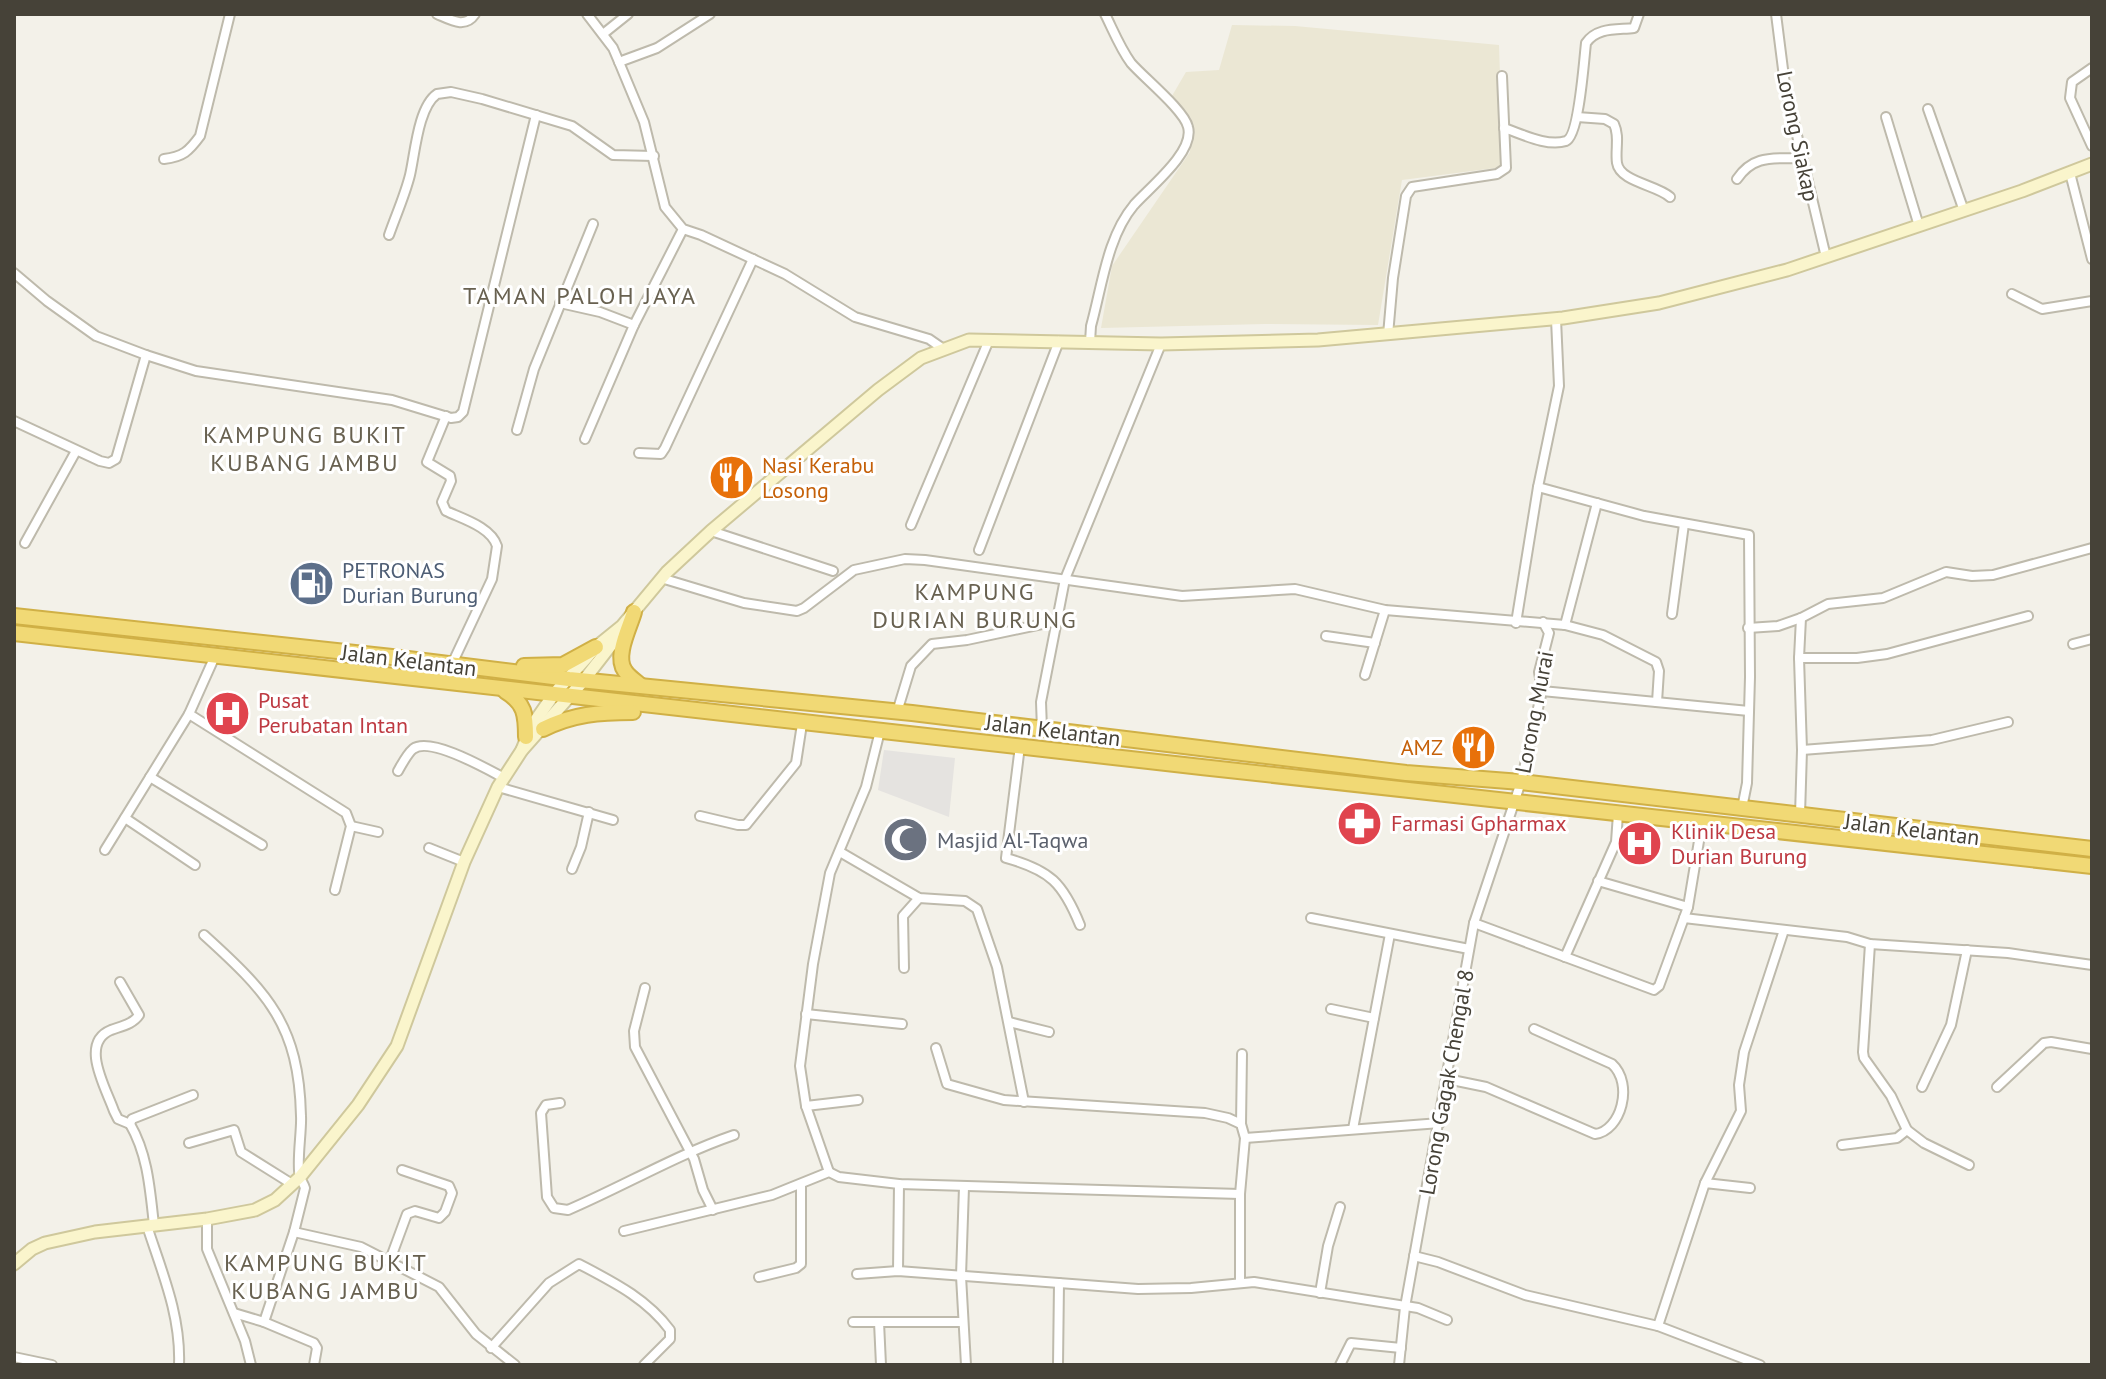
<svg xmlns="http://www.w3.org/2000/svg" width="2106" height="1379" viewBox="0 0 2106 1379" font-family="'PT Sans',sans-serif">
<rect width="100%" height="100%" fill="#f3f1e9"/>
<path fill="#ebe7d4" d="M 1232,25 L 1295,26 L 1499,45 L 1503,167 L 1402,180 L 1378,325 L 1265,324 L 1101,328 L 1112,266 L 1190,152 L 1191,118 L 1169,101 L 1186,72 L 1219,70 Z"/>
<path fill="#e5e3e0" d="M 884,750 L 955,758 L 949,817 L 878,790 Z"/>
<g fill="none" stroke-linecap="round" stroke-linejoin="round">
<defs>
<g id="street">
<path d="M 437,14 C 451,20 465,29 475,14"/>
<path d="M 587,14 L 613,48 L 619,62 L 644,122 L 665,207 L 683,229 L 701,235 L 785,274 L 855,317 L 929,339 L 942,348"/>
<path d="M 1776,14 L 1785,85 L 1826,257"/>
<path d="M 603,34 L 628,14"/>
<path d="M 619,62 L 657,48 L 710,14"/>
<path d="M 2092,68 L 2072,82 L 2070,98 L 2092,146"/>
<path d="M 1928,109 L 1964,211"/>
<path d="M 1577,117 L 1605,119 L 1614,124 C 1620,137 1615,149 1617,163 C 1620,182 1657,185 1670,197"/>
<path d="M 1886,117 L 1919,226"/>
<path d="M 1504,128 C 1522,134 1547,147 1566,141 C 1579,136 1584,60 1586,43 C 1597,27 1617,30 1634,28 L 1639,14"/>
<path d="M 164,159 C 183,157 189,151 200,136 L 230,14"/>
<path d="M 2070,173 L 2092,259"/>
<path d="M 1737,179 C 1754,154 1774,159 1801,158"/>
<path d="M 389,235 C 396,215 405,195 410,175 C 415,154 418,107 437,94 L 451,92 L 482,99 L 572,126 L 613,155 L 654,156"/>
<path d="M 14,273 L 47,301 L 96,336 L 146,355 L 196,371 L 392,400 L 451,418 L 458,417 L 463,412 L 536,115"/>
<path d="M 2012,294 L 2042,309 L 2092,301"/>
<path d="M 560,303 L 600,312 L 634,325"/>
<path d="M 1388,335 L 1393,278 L 1406,196 L 1412,187 L 1497,174 L 1506,168 L 1502,76"/>
<path d="M 1090,342 L 1091,326 C 1102,287 1107,237 1134,205 C 1149,188 1195,152 1188,127 C 1184,110 1144,78 1131,63 C 1120,48 1113,30 1105,14"/>
<path d="M 446,416 L 427,462 L 450,476 L 451,481 L 442,502 L 446,511 C 463,519 491,527 497,546 L 492,579 L 452,664"/>
<path d="M 14,421 L 100,461 L 109,463 L 116,459 L 146,355"/>
<path d="M 517,430 L 534,369 L 593,224"/>
<path d="M 585,439 L 634,325 L 683,229"/>
<path d="M 639,453 L 661,454 L 665,448 L 753,259"/>
<path d="M 1538,487 L 1644,516 L 1749,535 L 1750,677 L 1747,783 L 1742,808"/>
<path d="M 911,525 L 989,340"/>
<path d="M 711,531 L 833,571"/>
<path d="M 25,543 L 76,451"/>
<path d="M 979,550 L 1059,341"/>
<path d="M 661,578 L 744,603 L 797,611 L 804,608 L 854,570 L 905,559 L 925,560 L 1182,596 L 1295,589 L 1385,610 L 1565,625 L 1603,635 L 1656,662 L 1659,671 L 1657,702"/>
<path d="M 1672,614 L 1684,524"/>
<path d="M 1516,623 L 1538,487 L 1559,386 L 1556,319"/>
<path d="M 1565,625 L 1597,503"/>
<path d="M 1748,628 L 1778,626 L 1801,618 L 1828,604 L 1883,598 L 1946,572 L 1972,576 L 1993,575 L 2092,548"/>
<path d="M 1326,636 L 1375,643"/>
<path d="M 2073,644 L 2092,639"/>
<path d="M 1799,658 L 1801,618"/>
<path d="M 1365,675 L 1385,610"/>
<path d="M 1542,691 L 1749,711"/>
<path d="M 897,712 L 911,666 L 932,644 L 967,640 L 1057,621"/>
<path d="M 189,714 L 346,813 L 351,826 L 335,890"/>
<path d="M 1042,729 L 1041,702 L 1065,579 L 1161,344"/>
<path d="M 1020,746 L 1006,858 C 1050,870 1063,883 1080,925"/>
<path d="M 1802,750 L 1932,740 L 2008,722"/>
<path d="M 398,771 C 402,764 407,754 413,749 C 430,736 487,769 504,778"/>
<path d="M 150,777 L 262,845"/>
<path d="M 498,787 L 613,820"/>
<path d="M 1800,815 L 1802,750 L 1799,658 L 1857,658 L 1887,654 L 2028,616"/>
<path d="M 700,816 L 738,825 L 746,825 L 796,763 L 802,724"/>
<path d="M 125,818 L 195,865"/>
<path d="M 351,826 L 378,832"/>
<path d="M 429,848 L 464,862"/>
<path d="M 105,850 L 189,714 L 215,656"/>
<path d="M 840,852 L 919,898 L 965,901 L 977,909 L 997,967 L 1024,1102"/>
<path d="M 572,869 L 581,847 L 589,812"/>
<path d="M 1598,881 L 1688,907"/>
<path d="M 1311,918 L 1469,949"/>
<path d="M 1684,918 L 1847,937 L 1870,944 L 2008,953 L 2092,965"/>
<path d="M 1474,923 L 1654,990 L 1659,986 L 1688,907 L 1702,823"/>
<path d="M 204,935 C 268,993 299,1025 301,1116 C 302,1130 296,1166 300,1177 C 301,1181 304,1184 305,1188 L 294,1232 L 264,1322"/>
<path d="M 1565,957 L 1616,842 L 1618,814"/>
<path d="M 904,968 L 903,916 L 919,898"/>
<path d="M 120,982 L 139,1015 C 133,1024 122,1026 111,1030 C 79,1043 106,1088 114,1111 L 118,1119 L 130,1124"/>
<path d="M 645,988 L 634,1031 L 635,1047 L 694,1159 L 703,1190 L 713,1210"/>
<path d="M 1331,1009 L 1374,1018"/>
<path d="M 806,1014 L 902,1024"/>
<path d="M 1009,1022 L 1049,1032"/>
<path d="M 936,1048 L 947,1084 L 1004,1100 L 1205,1113 L 1228,1118 L 1241,1124 L 1245,1138 L 1240,1194 L 1240,1283"/>
<path d="M 1447,1079 L 1486,1087 L 1595,1134 C 1621,1131 1634,1084 1612,1064 L 1534,1029"/>
<path d="M 1922,1087 L 1951,1025 L 1967,950"/>
<path d="M 1997,1087 L 2044,1043 L 2051,1042 L 2092,1049"/>
<path d="M 560,1103 L 546,1105 L 541,1113 L 547,1197 L 554,1208 L 568,1210 C 624,1186 676,1155 734,1135"/>
<path d="M 806,1106 L 858,1100"/>
<path d="M 1241,1124 L 1242,1054"/>
<path d="M 1353,1129 L 1390,934"/>
<path d="M 1907,1130 L 1924,1143 L 1969,1165"/>
<path d="M 1245,1138 L 1440,1123"/>
<path d="M 189,1143 L 234,1130 L 241,1152 L 292,1184"/>
<path d="M 1842,1145 L 1897,1138 L 1907,1130 L 1891,1096 L 1864,1058 L 1863,1052 L 1870,944"/>
<path d="M 829,1172 L 806,1106 L 800,1066 L 813,964 L 830,873 L 866,787 L 880,731"/>
<path d="M 1705,1183 L 1741,1111 L 1739,1085 L 1744,1052 L 1784,930"/>
<path d="M 964,1187 L 961,1276 L 966,1365"/>
<path d="M 207,1219 L 207,1249 L 245,1341 L 251,1365"/>
<path d="M 154,1225 C 150,1190 148,1155 130,1124 L 132,1119 L 193,1095"/>
<path d="M 147,1226 C 162,1272 181,1316 179,1365"/>
<path d="M 624,1231 L 772,1195 L 829,1172 L 839,1177 L 899,1184 L 1240,1194"/>
<path d="M 294,1232 L 361,1247 L 439,1287 L 476,1334 L 515,1365"/>
<path d="M 1414,1256 L 1438,1262 L 1525,1295 L 1658,1326 L 1705,1183 L 1750,1188"/>
<path d="M 390,1260 L 407,1214 L 415,1211 L 439,1218 L 445,1212 L 452,1193 L 449,1186 L 402,1170"/>
<path d="M 898,1271 L 899,1184"/>
<path d="M 857,1274 L 898,1271 L 1138,1289 L 1191,1288 L 1254,1282 L 1418,1308 L 1447,1320"/>
<path d="M 759,1277 L 796,1268 L 801,1264 L 801,1184"/>
<path d="M 1320,1293 L 1328,1246 L 1340,1207"/>
<path d="M 234,1313 L 264,1322 L 314,1343 L 317,1348 L 314,1365"/>
<path d="M 853,1322 L 963,1322"/>
<path d="M 879,1322 L 881,1365"/>
<path d="M 1658,1326 L 1760,1365"/>
<path d="M 491,1348 L 549,1283 L 579,1264 C 613,1282 646,1298 670,1330 L 670,1339 L 644,1365"/>
<path d="M 14,1357 L 52,1365"/>
<path d="M 1058,1365 L 1059,1283"/>
<path d="M 1340,1365 L 1351,1343 L 1401,1348"/>
<path d="M 1399,1365 L 1405,1307 L 1474,923 L 1521,782 L 1542,691 L 1539,672 L 1549,633 L 1543,622"/>
</g>
<g id="secondary">
<path d="M 522,750 L 531,727 L 554,694 L 596,647 L 622,626 L 667,572 L 711,531 L 878,390 L 921,358 L 969,340 L 1161,344 L 1318,340 L 1563,318 L 1659,303 L 1787,270 L 2022,191 L 2092,164"/>
<path d="M 14,1264 L 32,1249 L 45,1243 L 95,1232 L 207,1219 L 255,1210 L 275,1200 L 300,1177 L 358,1105 L 397,1046 L 464,862 L 498,787 L 522,750 L 584,680 L 615,640 L 620,630"/>
</g>
<g id="highway">
<path d="M 634,612 C 630,627 614,656 625,671 C 628,676 635,681 640,685"/>
<path d="M 14,616 L 392,657 L 569,679 L 912,713 L 1406,773 L 1521,782 L 2092,849"/>
<path d="M 14,633 C 707,711 1399,790 2092,866"/>
<path d="M 524,666 L 563,665 L 596,647"/>
<path d="M 505,691 C 525,703 526,715 526,737"/>
<path d="M 543,729 C 573,714 600,712 633,712"/>
</g>
</defs>
<use href="#street" stroke="#bebaac" stroke-width="12"/>
<use href="#secondary" stroke="#cfc89c" stroke-width="15"/>
<use href="#highway" stroke="#d0b046" stroke-width="18"/>
<use href="#street" stroke="#fff" stroke-width="8"/>
<use href="#secondary" stroke="#faf5cc" stroke-width="11"/>
<use href="#highway" stroke="#f1d975" stroke-width="14"/>
</g>
<defs>
<symbol id="restaurant-disc" viewBox="-11 -11 22 22"><circle r="9.5" fill="#e8710a" stroke="#fff"/><path d="M-5-6h1v4h1v-4h1v4h1v-4h1v5L-1.5 .5V6h-2V.5L-5-1ZM5-6V6H3V1.5H1.5Q1.5-4 5-6Z" fill="#fff"/></symbol>
<symbol id="fuel-disc" viewBox="-11 -11 22 22"><circle r="9.5" fill="#5c6f8a" stroke="#fff"/><path d="M-5.5-6h7V0h2V4h1.3V-2.5L3-4.5l.8-.8L6-3V5H2.5V1h-1V6h-7ZM-4.2-4.7v3.2H.2V-4.7Z" fill="#fff"/></symbol>
<symbol id="hospital-disc" viewBox="-11 -11 22 22"><circle r="9.5" fill="#e0444e" stroke="#fff"/><path d="M-5-5h3v3.5h4V-5h3V5h-3V1.5h-4V5h-3Z" fill="#fff"/></symbol>
<symbol id="pharmacy-disc" viewBox="-11 -11 22 22"><circle r="9.5" fill="#e0444e" stroke="#fff"/><path d="M-2-6h4v4h4v4h-4v4h-4v-4h-4v-4h4Z" fill="#fff"/></symbol>
<symbol id="mosque-disc" viewBox="-11 -11 22 22"><circle r="9.5" fill="#6b7280" stroke="#fff"/><path d="M3.5-4.9A6 6 0 1 0 3.5 4.9A5 5 0 1 1 3.5-4.9Z" fill="#fff"/></symbol>
</defs>
<g fill-rule="evenodd">
<use href="#restaurant-disc" x="706" y="452" width="51" height="51"/>
<use href="#fuel-disc" x="286" y="558" width="51" height="51"/>
<use href="#hospital-disc" x="202" y="688" width="51" height="51"/>
<use href="#restaurant-disc" x="1448" y="722" width="51" height="51"/>
<use href="#pharmacy-disc" x="1334" y="798" width="51" height="51"/>
<use href="#mosque-disc" x="880" y="814" width="51" height="51"/>
<use href="#hospital-disc" x="1614" y="818" width="51" height="51"/>
</g>
<g text-anchor="middle" dominant-baseline="central" stroke-width="6" stroke-linejoin="round" paint-order="stroke">
<g font-size="22" fill="#464238" stroke="#fff">
<text transform="translate(1798 136) rotate(78)">Lorong Siakap</text>
<text transform="translate(409 660) rotate(7)">Jalan Kelantan</text>
<text transform="translate(1534 712) rotate(-79)">Lorong Murai</text>
<text transform="translate(1053 730) rotate(7)">Jalan Kelantan</text>
<text transform="translate(1912 829) rotate(7)">Jalan Kelantan</text>
<text transform="translate(1446 1082) rotate(-80)">Lorong Gagak Chengal 8</text>
</g>
<g font-size="22" fill="#c56008" stroke="#fff" text-anchor="start">
<text x="762" y="465">Nasi Kerabu<tspan x="762" dy="25">Losong</tspan></text>
<text x="1443" y="747" text-anchor="end">AMZ</text>
</g>
<g font-size="22" fill="#4e5e75" stroke="#fff" text-anchor="start">
<text x="342" y="570">PETRONAS<tspan x="342" dy="25">Durian Burung</tspan></text>
</g>
<g font-size="22" fill="#be3a42" stroke="#fff" text-anchor="start">
<text x="258" y="700">Pusat<tspan x="258" dy="25">Perubatan Intan</tspan></text>
<text x="1391" y="823">Farmasi Gpharmax</text>
<text x="1671" y="831">Klinik Desa<tspan x="1671" dy="25">Durian Burung</tspan></text>
</g>
<g font-size="22" fill="#5b616d" stroke="#fff" text-anchor="start">
<text x="937" y="840">Masjid Al-Taqwa</text>
</g>
<g font-size="24" letter-spacing="2" fill="#686150" stroke="#fff">
<text x="580" y="295">TAMAN PALOH JAYA</text>
<text x="305" y="434">KAMPUNG BUKIT<tspan x="305" dy="28">KUBANG JAMBU</tspan></text>
<text x="975" y="591">KAMPUNG<tspan x="975" dy="28">DURIAN BURUNG</tspan></text>
<text x="326" y="1262">KAMPUNG BUKIT<tspan x="326" dy="28">KUBANG JAMBU</tspan></text>
</g>
</g>
<rect width="2106" height="1379" fill="none" stroke="#464238" stroke-width="32"/>
</svg>
